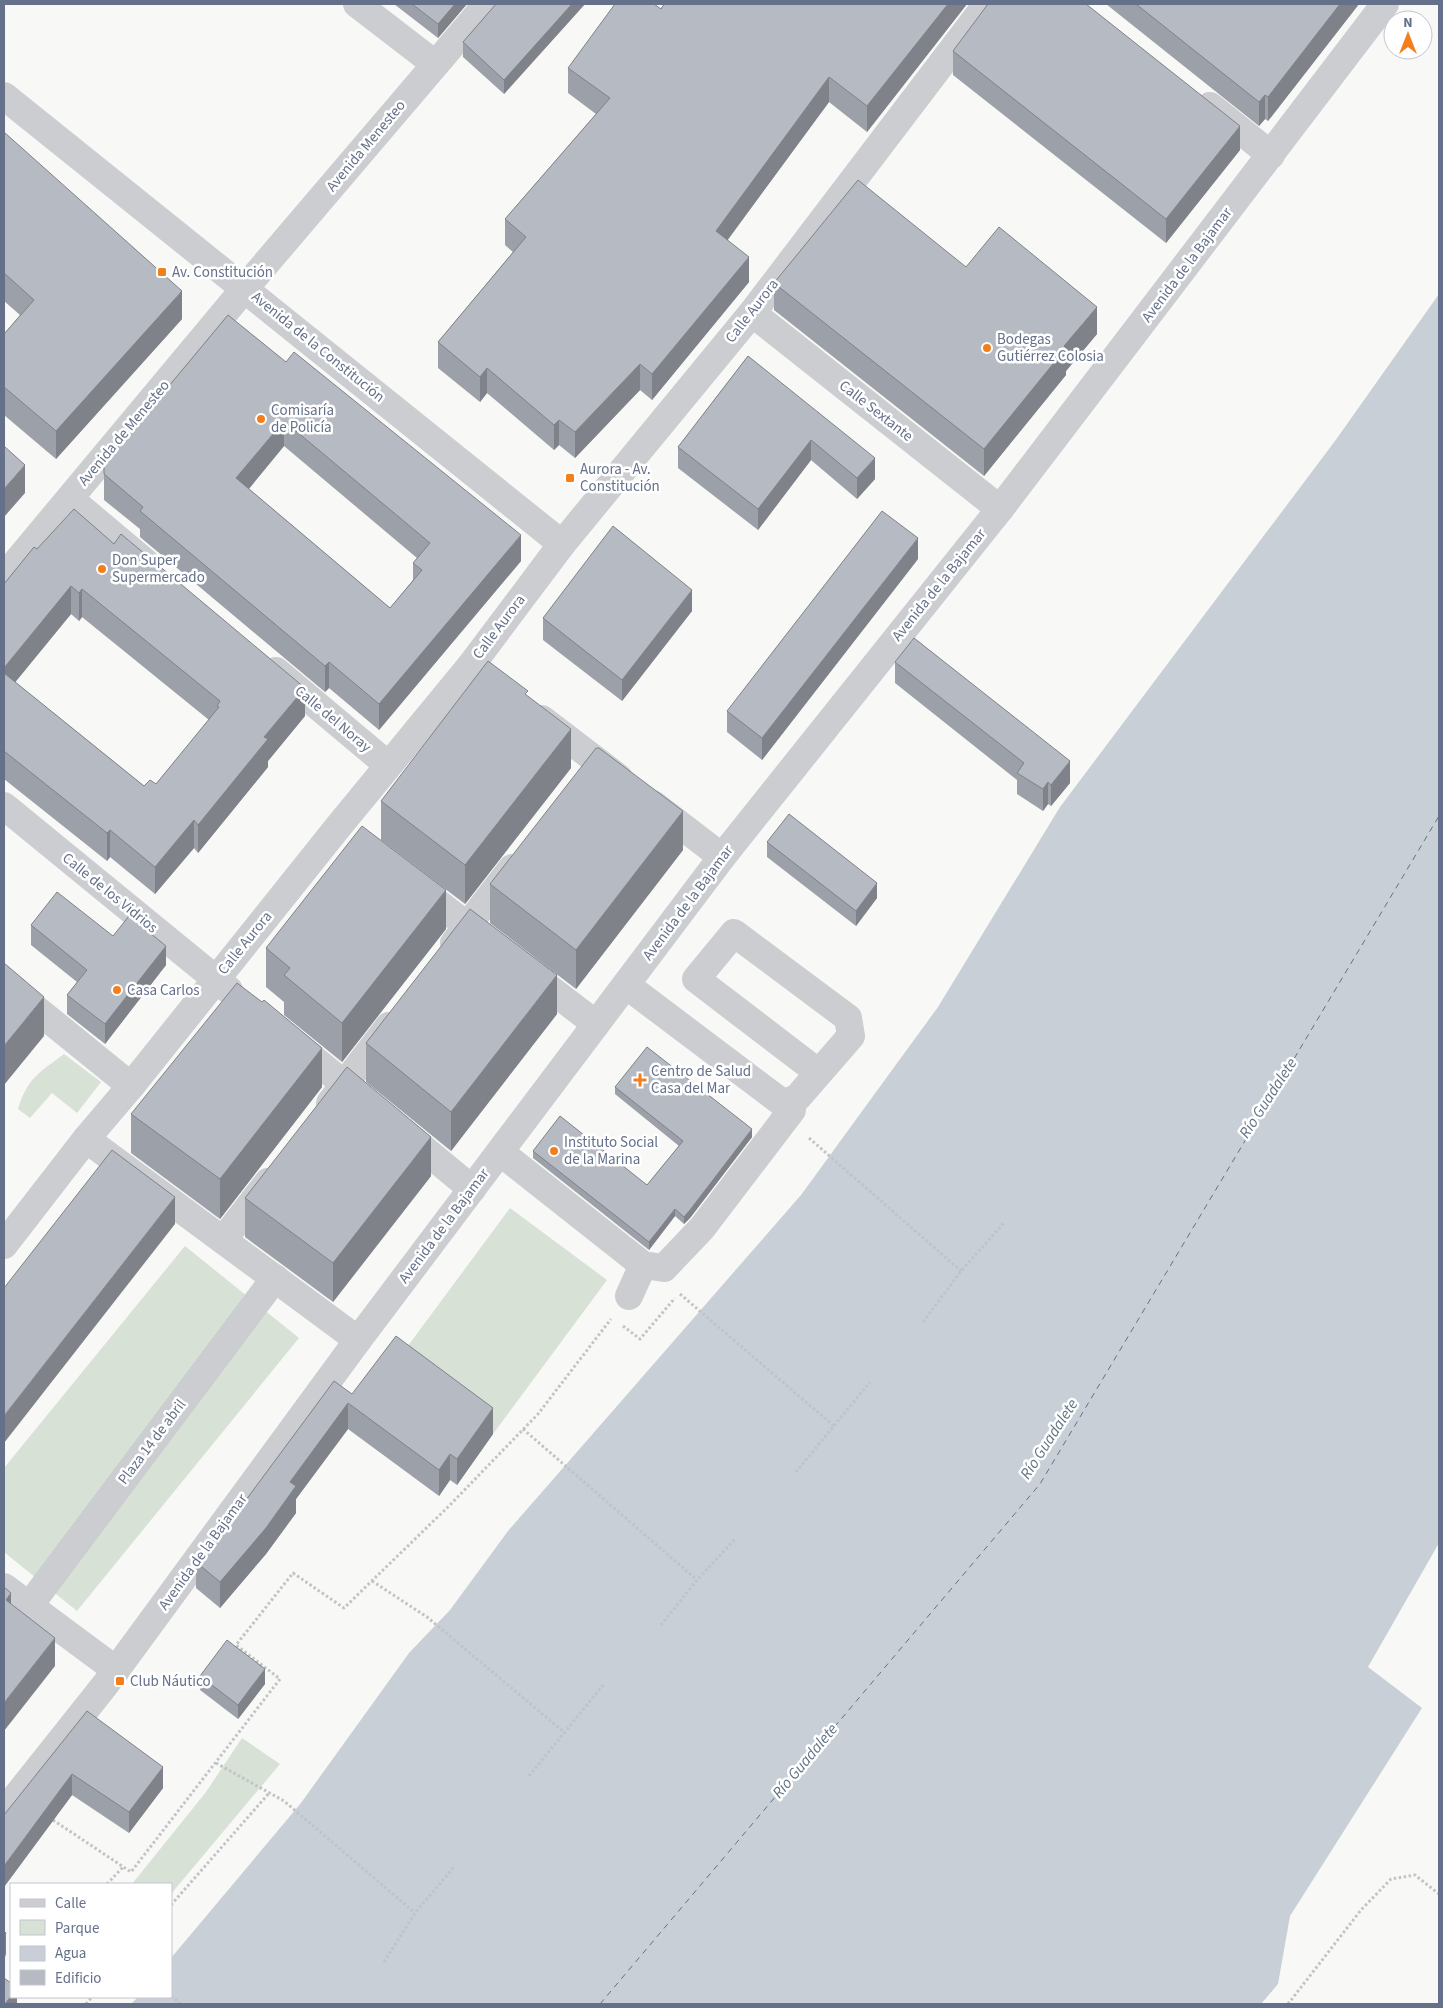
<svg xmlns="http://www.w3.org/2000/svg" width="1443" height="2008" viewBox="0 0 1443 2008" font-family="'Source Sans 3',sans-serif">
<rect width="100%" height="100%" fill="#f8f9f6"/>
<g fill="#d8e1d6">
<path d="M 64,1054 L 101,1082 L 77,1113 L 52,1093 L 30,1118 L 18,1109 C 28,1077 39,1073 64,1054 Z"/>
<path d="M 510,1208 L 607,1280 L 493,1434 L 396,1362 Z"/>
<path d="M 185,1246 L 299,1338 L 77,1611 L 4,1552 L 4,1468 Z"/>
<path d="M 242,1738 L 280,1764 L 171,1894 L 171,1884 L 132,1884 L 206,1792 Z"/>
</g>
<path fill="#c8cfd6" d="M 1439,294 L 1439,1543 L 1368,1667 L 1422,1708 L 1290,1916 L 1278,1984 L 1261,2004 L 131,2004 L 138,1997 L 171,1997 L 171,1958 L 301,1803 L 409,1653 L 450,1610 L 508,1531 L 801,1195 L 938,1007 L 1060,807 L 1335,441 Z"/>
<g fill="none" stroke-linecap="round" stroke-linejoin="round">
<path stroke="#617385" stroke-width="1" stroke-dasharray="6 5" stroke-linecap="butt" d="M 600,2004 L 1040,1484 L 1439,816"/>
<g stroke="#c1c3c6" stroke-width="3" stroke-dasharray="2.5 2.5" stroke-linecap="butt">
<path d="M 809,1138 L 961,1271"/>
<path d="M 680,1294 L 835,1427"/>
<path d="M 923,1322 L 961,1271 L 1004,1223"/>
<path d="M 623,1326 L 640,1339 L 675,1298"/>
<path d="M 523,1429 L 697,1580"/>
<path d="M 796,1472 L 870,1382"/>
<path d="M 372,1581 L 427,1617 L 565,1733"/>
<path d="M 661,1625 L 697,1580 L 736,1538"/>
<path d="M 216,1763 L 284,1801 L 415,1913"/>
<path d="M 529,1776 L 604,1684"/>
<path d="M 53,1820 L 131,1872 L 280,1679 L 236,1645 L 293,1573 L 344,1608 L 450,1505 L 538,1414 L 611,1319"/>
<path d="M 107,1884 L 124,1866"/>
<path d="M 171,1905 L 270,1792"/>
<path d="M 384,1962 L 415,1913 L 454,1867"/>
<path d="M 171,1996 L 181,2004"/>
<path d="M 86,2004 L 92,1997"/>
<path d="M 1288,2004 L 1361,1910 L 1391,1879 L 1415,1875 L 1439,1894"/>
</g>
<g stroke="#cbcdd1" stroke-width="28">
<path d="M 357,4 L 435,64"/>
<path d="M 4,96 L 562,544"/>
<path d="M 1210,106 L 1271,155"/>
<path d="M 752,313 L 1000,509"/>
<path d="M 70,499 L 145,562"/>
<path d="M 4,577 L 245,288 L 487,4"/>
<path d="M 276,671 L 388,765"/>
<path d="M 542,719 L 619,778"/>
<path d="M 653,804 L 722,857"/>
<path d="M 4,806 L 229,990"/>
<path d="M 417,887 L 482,937"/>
<path d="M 454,943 L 512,868"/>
<path d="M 528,972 L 596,1024"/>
<path d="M 4,983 L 131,1086"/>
<path d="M 294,1043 L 359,1096"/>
<path d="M 330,1103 L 389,1026"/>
<path d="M 784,1104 L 798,1097 L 851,1036 L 848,1018 L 734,933 L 696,979 L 819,1073"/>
<path d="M 402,1131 L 472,1189"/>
<path d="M 86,1139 L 358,1340"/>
<path d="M 500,1152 L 643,1265 L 664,1268 L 702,1228 L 792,1110 L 626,985"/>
<path d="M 223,1240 L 268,1182"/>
<path d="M 4,1245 L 86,1139 L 131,1086 L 338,827 L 472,664 L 562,544 L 752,313 L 987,4"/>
<path d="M 629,1296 L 643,1265"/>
<path d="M 4,1587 L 116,1670"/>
<path d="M 29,1606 L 275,1278"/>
<path d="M 4,1812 L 105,1685 L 358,1340 L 722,857 L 1000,509 L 1385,4"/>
</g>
</g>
<g fill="#9ca0a8" fill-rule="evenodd">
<path d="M 394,4 L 467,4 L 438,38 Z"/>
<path d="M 496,4 L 585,4 L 504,94 L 463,57 L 463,42 Z"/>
<path d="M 664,4 L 967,4 L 867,132 L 829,102 L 727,240 L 749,282 L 652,400 L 640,390 L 575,458 L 559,445 L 554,450 L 487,393 L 480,402 L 438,368 L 438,342 L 513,252 L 505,245 L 505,219 L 596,114 L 568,93 L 568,68 L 661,9 Z"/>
<path d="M 1106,4 L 1359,4 L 1268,121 L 1265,119 L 1259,126 Z"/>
<path d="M 953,51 L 1240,150 L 1166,243 L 953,75 Z"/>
<path d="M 4,132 L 182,319 L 56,459 L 4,415 L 4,334 L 20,315 L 4,301 Z"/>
<path d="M 774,283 L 1097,334 L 1066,371 L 1066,375 L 984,476 L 774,310 Z"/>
<path d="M 228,315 L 521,561 L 379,730 L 329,688 L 325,692 L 140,537 L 140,529 L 104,500 L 104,464 ZM 284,446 L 417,558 L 413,563 L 413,580 L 390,608 L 249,489 Z"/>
<path d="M 748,356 L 875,479 L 857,499 L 811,460 L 758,530 L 678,468 L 678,447 Z"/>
<path d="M 34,547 L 305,716 L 268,761 L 268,767 L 198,853 L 194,848 L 155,894 L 110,857 L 107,861 L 4,779 L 4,584 ZM 71,614 L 79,621 L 82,617 L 209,720 L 156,784 L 144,786 L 15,682 Z"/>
<path d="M 918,559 L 762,760 L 727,732 L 727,711 Z"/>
<path d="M 692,611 L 622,701 L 543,640 L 543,618 Z"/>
<path d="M 895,662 L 1070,783 L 1051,806 L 1048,804 L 1043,811 L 1017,794 L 1017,780 L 895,683 Z"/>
<path d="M 528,696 L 571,768 L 465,904 L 381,840 L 381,801 Z"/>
<path d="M 767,842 L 877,898 L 856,926 L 767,857 Z"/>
<path d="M 683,850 L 576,989 L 490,923 L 490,884 Z"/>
<path d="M 31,925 L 113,936 L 166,965 L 105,1044 L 67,1014 L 67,995 L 77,982 L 31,945 Z"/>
<path d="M 446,929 L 342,1062 L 284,1015 L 284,1002 L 266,987 L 266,948 Z"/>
<path d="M 262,1002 L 322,1087 L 220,1219 L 131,1153 L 131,1114 Z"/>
<path d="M 557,1014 L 451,1151 L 366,1082 L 366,1043 Z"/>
<path d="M 615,1087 L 752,1137 L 690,1218 L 684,1224 L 675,1216 L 649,1250 L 533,1158 L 533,1151 L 647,1185 L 679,1146 L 615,1094 Z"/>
<path d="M 431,1176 L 333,1302 L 245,1237 L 245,1198 Z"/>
<path d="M 352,1394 L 493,1434 L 457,1485 L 450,1480 L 439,1496 L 348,1429 L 296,1499 L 296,1513 L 266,1554 L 220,1608 L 196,1588 L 196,1562 Z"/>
<path d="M 200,1676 L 265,1684 L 238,1719 L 200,1690 Z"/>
<path d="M 87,1711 L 163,1788 L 129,1833 L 72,1795 L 4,1887 Z"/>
</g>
<g fill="#7f8288">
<path d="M 455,4 L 467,4 L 438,38 L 438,24 Z"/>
<path d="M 572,4 L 585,4 L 504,94 L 504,80 Z"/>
<path d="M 948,4 L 967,4 L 867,132 L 867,106 Z"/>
<path d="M 1340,4 L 1359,4 L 1268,121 L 1268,97 Z"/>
<path d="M 829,77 L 829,102 L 716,256 L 716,231 Z"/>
<path d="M 1265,95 L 1265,119 L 1259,126 L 1259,102 Z"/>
<path d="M 1240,126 L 1240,150 L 1166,243 L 1166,219 Z"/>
<path d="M 749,257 L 749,282 L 652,400 L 652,374 Z"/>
<path d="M 182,291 L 182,319 L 56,459 L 56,431 Z"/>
<path d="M 1097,307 L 1097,334 L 1066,371 L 1066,375 L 984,476 L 984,449 L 1064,346 Z"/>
<path d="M 640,364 L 640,390 L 575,458 L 575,432 Z"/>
<path d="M 487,368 L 487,393 L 480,402 L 480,377 Z"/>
<path d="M 559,420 L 559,445 L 554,450 L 554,425 Z"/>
<path d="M 284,421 L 284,446 L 236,504 L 236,478 Z"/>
<path d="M 811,440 L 811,460 L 758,530 L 758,509 Z"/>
<path d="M 875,458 L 875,479 L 857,499 L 857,478 Z"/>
<path d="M 25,465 L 25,493 L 4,517 L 4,489 Z"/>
<path d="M 521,535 L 521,561 L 379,730 L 379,704 Z"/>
<path d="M 918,538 L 918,559 L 762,760 L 762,738 Z"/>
<path d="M 71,586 L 71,614 L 4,696 L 4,668 Z"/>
<path d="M 82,589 L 82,617 L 79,621 L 79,593 Z"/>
<path d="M 692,590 L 692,611 L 622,701 L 622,680 Z"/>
<path d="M 329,662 L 329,688 L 325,692 L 325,666 Z"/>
<path d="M 305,688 L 305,716 L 268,761 L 268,767 L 198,853 L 198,825 L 264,737 Z"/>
<path d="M 571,729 L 571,768 L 465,904 L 465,865 Z"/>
<path d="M 1070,761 L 1070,783 L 1051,806 L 1051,785 Z"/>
<path d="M 1048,782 L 1048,804 L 1043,811 L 1043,789 Z"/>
<path d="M 683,811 L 683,850 L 576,989 L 576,950 Z"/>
<path d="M 194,820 L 194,848 L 155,894 L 155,867 Z"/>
<path d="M 110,830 L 110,857 L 107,861 L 107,833 Z"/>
<path d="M 877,883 L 877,898 L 856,926 L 856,911 Z"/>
<path d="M 446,890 L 446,929 L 342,1062 L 342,1023 Z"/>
<path d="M 166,946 L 166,965 L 105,1044 L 105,1024 Z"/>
<path d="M 557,975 L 557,1014 L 451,1151 L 451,1112 Z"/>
<path d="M 44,997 L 44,1036 L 4,1085 L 4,1046 Z"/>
<path d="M 322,1048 L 322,1087 L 220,1219 L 220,1179 Z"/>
<path d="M 752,1129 L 752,1137 L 690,1218 L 684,1224 L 684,1217 Z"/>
<path d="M 431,1137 L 431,1176 L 333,1302 L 333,1263 Z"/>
<path d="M 175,1197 L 175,1224 L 4,1443 L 4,1416 Z"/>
<path d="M 675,1209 L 675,1216 L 649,1250 L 649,1242 Z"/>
<path d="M 348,1403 L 348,1429 L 296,1499 L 296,1513 L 266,1554 L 220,1608 L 220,1582 L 290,1482 Z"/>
<path d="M 493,1408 L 493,1434 L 457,1485 L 457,1459 Z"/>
<path d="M 450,1454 L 450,1480 L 439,1496 L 439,1470 Z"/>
<path d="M 11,1593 L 11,1621 L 6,1600 Z"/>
<path d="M 55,1638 L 55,1666 L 4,1731 L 4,1703 Z"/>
<path d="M 265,1669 L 265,1684 L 238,1719 L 238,1705 Z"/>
<path d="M 163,1767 L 163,1788 L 129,1833 L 129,1812 Z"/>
<path d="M 72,1774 L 72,1795 L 4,1887 L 4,1866 Z"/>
<path d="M 6,1933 L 6,1954 L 4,1961 L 4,1939 Z"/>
<path d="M 11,1996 L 11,1997 L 17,1997 L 17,2004 L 5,2004 Z"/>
</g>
<g fill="#b5bac3" stroke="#7f8288" fill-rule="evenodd">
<path d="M 412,4 L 455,4 L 438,24 Z"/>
<path d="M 496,4 L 572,4 L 504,80 L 463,42 Z"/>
<path d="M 615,4 L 654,4 L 661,9 L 664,4 L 948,4 L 867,106 L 829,77 L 716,231 L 749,257 L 652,374 L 640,364 L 575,432 L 559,420 L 554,425 L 487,368 L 480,377 L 438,342 L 526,237 L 505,219 L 610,98 L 568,68 Z"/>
<path d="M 988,4 L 1086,4 L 1240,126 L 1166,219 L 953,51 Z"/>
<path d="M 1136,4 L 1340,4 L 1268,97 L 1265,95 L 1259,102 Z"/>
<path d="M 4,132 L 182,291 L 56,431 L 4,387 L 4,334 L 34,300 L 4,273 Z"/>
<path d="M 858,180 L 966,267 L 999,227 L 1097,307 L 1064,346 L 1066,348 L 984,449 L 774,283 Z"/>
<path d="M 228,315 L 286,362 L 294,352 L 521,535 L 379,704 L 329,662 L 325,666 L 140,511 L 143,507 L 104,474 L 104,464 ZM 284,421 L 430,543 L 413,563 L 422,570 L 390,608 L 236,478 Z"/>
<path d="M 748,356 L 875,458 L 857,478 L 811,440 L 758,509 L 678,447 Z"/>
<path d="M 4,446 L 25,465 L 4,489 Z"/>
<path d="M 74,509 L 114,544 L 121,534 L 305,688 L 264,737 L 268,739 L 198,825 L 194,820 L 155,867 L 110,830 L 107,833 L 4,751 L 4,673 L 144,786 L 150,780 L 156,784 L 219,707 L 217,706 L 220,701 L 82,589 L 79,593 L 71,586 L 4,668 L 4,584 L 34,547 L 37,549 Z"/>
<path d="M 882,511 L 918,538 L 762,738 L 727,711 Z"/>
<path d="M 613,526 L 692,590 L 622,680 L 543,618 Z"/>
<path d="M 914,638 L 1070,761 L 1051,785 L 1048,782 L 1043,789 L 1017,773 L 1024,763 L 895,662 Z"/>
<path d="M 488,661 L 528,691 L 525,694 L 571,729 L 465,865 L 381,801 Z"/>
<path d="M 596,748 L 599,748 L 683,811 L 576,950 L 490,884 Z"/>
<path d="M 789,814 L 877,883 L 856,911 L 767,842 Z"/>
<path d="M 362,826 L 446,890 L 342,1023 L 284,975 L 290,968 L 266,948 Z"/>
<path d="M 57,892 L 113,936 L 129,916 L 166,946 L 105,1024 L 67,995 L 87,970 L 31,925 Z"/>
<path d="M 470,909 L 557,975 L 451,1112 L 366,1043 Z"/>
<path d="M 4,963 L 44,997 L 4,1046 Z"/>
<path d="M 237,983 L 262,1002 L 264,1000 L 322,1048 L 220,1179 L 131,1114 Z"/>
<path d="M 647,1047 L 752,1129 L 690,1210 L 684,1217 L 675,1209 L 649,1242 L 533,1151 L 560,1116 L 647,1185 L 683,1141 L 615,1087 Z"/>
<path d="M 347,1067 L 431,1137 L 333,1263 L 245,1198 Z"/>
<path d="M 112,1150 L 175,1197 L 4,1416 L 4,1288 Z"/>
<path d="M 396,1336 L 493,1408 L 457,1459 L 450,1454 L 439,1470 L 348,1403 L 290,1482 L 296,1486 L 266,1528 L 220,1582 L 196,1562 L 240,1508 L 334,1381 L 352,1394 Z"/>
<path d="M 4,1587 L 11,1593 L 6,1600 L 55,1638 L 4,1703 Z"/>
<path d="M 227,1640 L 265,1669 L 238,1705 L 200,1676 Z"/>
<path d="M 87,1711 L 163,1767 L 129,1812 L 72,1774 L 4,1866 L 4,1815 Z"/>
<path d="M 4,1931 L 6,1933 L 4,1939 Z"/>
<path d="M 4,1978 L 11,1983 L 11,1996 L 5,2004 L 4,2004 Z"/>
</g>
<g fill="#f37f1c" stroke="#fff" stroke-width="2">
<rect x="157" y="267" width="10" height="10" rx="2.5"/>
<circle cx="987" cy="348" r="5"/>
<circle cx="261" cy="419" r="5"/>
<rect x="565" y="473" width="10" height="10" rx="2.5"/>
<circle cx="102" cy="569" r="5"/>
<circle cx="117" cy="990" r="5"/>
<path d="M637.5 1072.5h5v5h5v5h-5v5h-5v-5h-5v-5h5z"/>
<circle cx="554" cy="1151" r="5"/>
<rect x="115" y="1676" width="10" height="10" rx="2.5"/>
</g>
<g text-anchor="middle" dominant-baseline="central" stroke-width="5" stroke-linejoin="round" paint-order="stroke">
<g font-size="15" fill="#65718a" stroke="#fff">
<text transform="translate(366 146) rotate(-50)">Avenida Menesteo</text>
<text transform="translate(1187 265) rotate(-53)">Avenida de la Bajamar</text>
<text transform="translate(752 311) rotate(-52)">Calle Aurora</text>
<text transform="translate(318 347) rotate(39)">Avenida de la Constitución</text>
<text transform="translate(876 411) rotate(38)">Calle Sextante</text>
<text transform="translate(124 433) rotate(-50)">Avenida de Menesteo</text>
<text transform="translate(939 585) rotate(-51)">Avenida de la Bajamar</text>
<text transform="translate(499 627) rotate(-53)">Calle Aurora</text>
<text transform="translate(333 719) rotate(40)">Calle del Noray</text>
<text transform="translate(110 893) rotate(39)">Calle de los Vidrios</text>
<text transform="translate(688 903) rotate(-53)">Avenida de la Bajamar</text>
<text transform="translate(245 943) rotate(-51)">Calle Aurora</text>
<text transform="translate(444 1226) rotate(-53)">Avenida de la Bajamar</text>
<text transform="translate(152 1442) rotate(-53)">Plaza 14 de abril</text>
<text transform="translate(203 1552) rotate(-54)">Avenida de la Bajamar</text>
</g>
<g font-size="15" fill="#65718a" stroke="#fff" text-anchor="start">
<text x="172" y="272">Av. Constitución</text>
<text x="997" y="339">Bodegas<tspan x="997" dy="17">Gutiérrez Colosia</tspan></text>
<text x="271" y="410">Comisaría<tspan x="271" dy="17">de Policía</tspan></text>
<text x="580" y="469">Aurora - Av.<tspan x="580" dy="17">Constitución</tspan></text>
<text x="112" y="560">Don Super<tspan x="112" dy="17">Supermercado</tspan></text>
<text x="127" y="990">Casa Carlos</text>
<text x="651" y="1071">Centro de Salud<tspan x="651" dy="17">Casa del Mar</tspan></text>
<text x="564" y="1142">Instituto Social<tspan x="564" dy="17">de la Marina</tspan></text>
<text x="130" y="1681">Club Náutico</text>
</g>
<g font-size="16" font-style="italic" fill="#617385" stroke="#fff">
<text transform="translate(1268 1098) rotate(-57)">Río Guadalete</text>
<text transform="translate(1049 1439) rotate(-57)">Río Guadalete</text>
<text transform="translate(805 1761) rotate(-50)">Río Guadalete</text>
</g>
</g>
<rect width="1443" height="2008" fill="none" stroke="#65718a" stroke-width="10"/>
<rect x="10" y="1883" width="162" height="115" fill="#ffffff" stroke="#c1c6d0"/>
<rect x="20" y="1899" width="25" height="8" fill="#cbcdd1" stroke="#c1c6d0"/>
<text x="55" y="1908" font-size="15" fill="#65718a">Calle</text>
<rect x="20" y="1920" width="25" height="15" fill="#d8e1d6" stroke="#c1c6d0"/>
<text x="55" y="1933" font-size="15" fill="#65718a">Parque</text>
<rect x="20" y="1946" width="25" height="15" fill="#c8cfd6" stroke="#c1c6d0"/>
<text x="55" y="1958" font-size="15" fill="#65718a">Agua</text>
<rect x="20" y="1970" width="25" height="15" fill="#b5bac3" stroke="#c1c6d0"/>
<text x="55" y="1983" font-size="15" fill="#65718a">Edificio</text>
<g transform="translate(1408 35)"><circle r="24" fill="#ffffff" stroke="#c1c6d0"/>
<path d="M0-4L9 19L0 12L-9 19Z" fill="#f37f1c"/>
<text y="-8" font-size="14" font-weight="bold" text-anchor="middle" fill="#65718a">N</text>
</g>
</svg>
